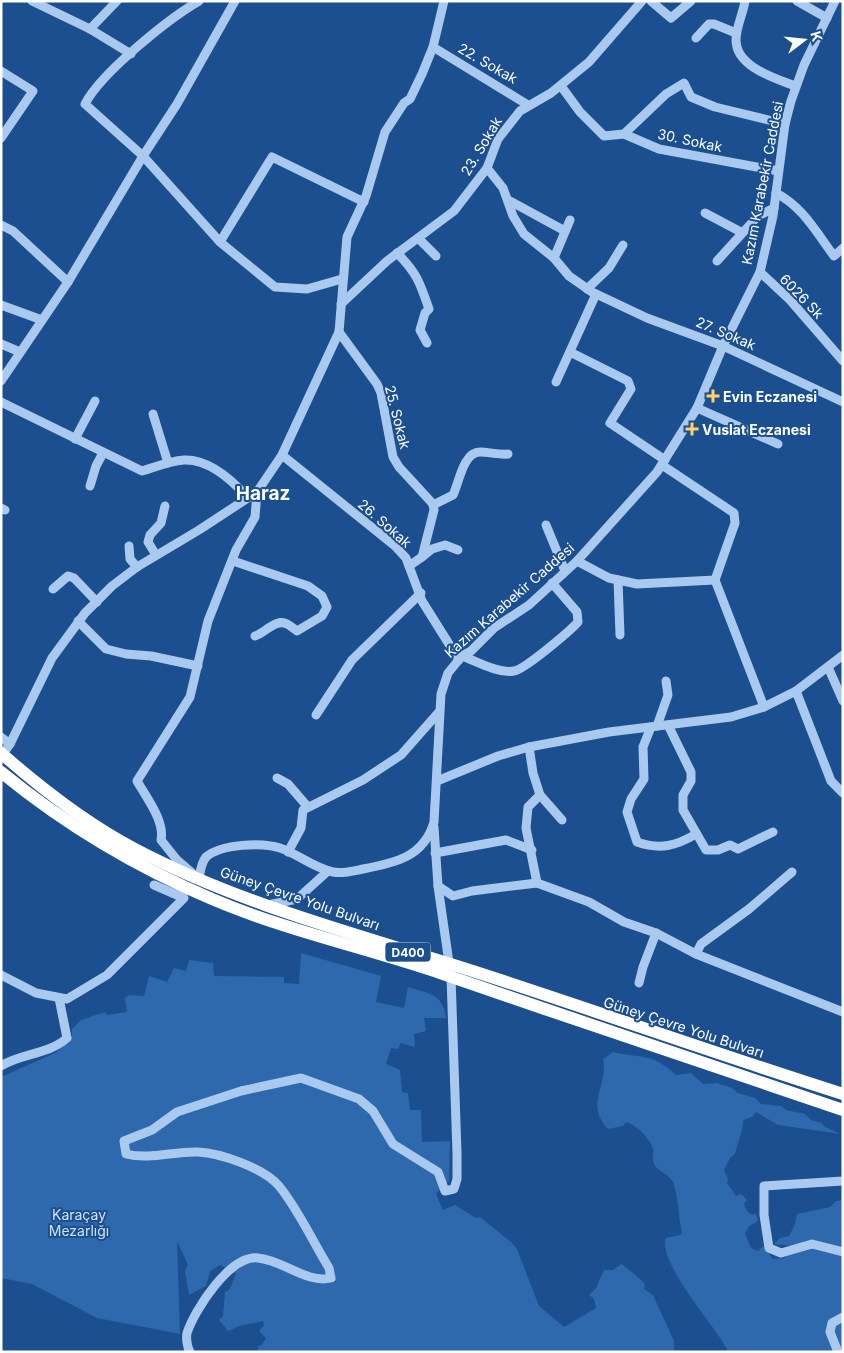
<svg xmlns="http://www.w3.org/2000/svg" width="844" height="1353" viewBox="0 0 844 1353" font-family="Inter,sans-serif">
<rect width="100%" height="100%" fill="#1b4f8f"/>
<g fill="#2e69ad">
<path d="M 301,953 L 381,976 L 376,1002 L 404,1008 L 408,987 C 429,994 443,993 446,1018 L 424,1018 L 426,1031 L 414,1034 L 415,1045 L 414,1047 L 401,1043 L 398,1049 L 391,1048 L 386,1064 L 400,1070 L 402,1092 L 408,1093 L 410,1110 L 421,1110 L 422,1142 L 450,1141 L 449,1182 L 445,1183 L 436,1194 L 443,1210 L 455,1205 L 476,1218 L 480,1217 L 511,1242 L 517,1249 L 539,1306 L 564,1327 L 596,1308 L 594,1299 L 589,1295 L 596,1288 L 604,1270 L 613,1270 L 621,1264 C 631,1271 637,1276 645,1284 L 644,1289 L 653,1295 L 674,1341 L 674,1352 L 258,1352 L 258,1346 L 262,1345 L 266,1338 L 259,1331 L 264,1325 L 263,1321 L 239,1326 L 228,1331 L 219,1320 L 223,1316 L 225,1292 L 230,1289 L 236,1273 L 220,1265 L 210,1271 L 206,1286 L 189,1295 L 185,1271 L 188,1265 L 177,1241 L 180,1334 L 97,1318 L 32,1284 L 1,1278 L 1,1077 L 55,1053 L 72,1036 L 72,1029 L 81,1020 L 105,1012 L 107,1015 L 127,1012 L 125,998 L 129,995 L 144,996 L 149,976 L 167,982 L 174,968 L 186,971 L 189,960 L 213,963 L 214,976 L 284,977 L 284,983 L 299,984 Z"/>
<path d="M 613,1052 C 641,1059 652,1052 676,1075 L 691,1073 L 703,1084 L 717,1083 L 732,1088 L 738,1093 L 755,1098 L 761,1104 L 781,1106 L 786,1110 L 805,1114 L 811,1120 L 822,1123 L 825,1127 L 841,1134 L 778,1125 L 756,1112 L 752,1117 L 743,1120 C 744,1129 737,1144 735,1154 L 730,1158 L 724,1170 L 728,1179 L 727,1183 L 736,1196 L 741,1194 L 747,1200 L 744,1203 C 746,1210 748,1216 756,1214 L 758,1221 L 749,1226 L 745,1234 L 751,1248 L 758,1251 L 763,1246 L 773,1259 L 785,1258 L 793,1246 L 774,1244 L 780,1238 L 789,1236 L 795,1224 L 797,1214 L 830,1207 L 836,1201 L 843,1200 L 843,1352 L 725,1352 L 727,1349 C 715,1326 657,1262 666,1238 L 680,1235 L 682,1233 C 678,1217 679,1198 673,1182 C 668,1172 655,1172 653,1160 C 652,1157 654,1152 653,1149 C 650,1138 637,1125 626,1122 L 623,1126 L 608,1129 C 584,1104 609,1085 603,1059 Z"/>
</g>
<g fill="none" stroke-linecap="round" stroke-linejoin="round">
<g stroke="#a9c9ee" stroke-width="9">
<path d="M 32,1 L 90,29 L 131,54"/>
<path d="M 199,1 C 168,19 101,73 85,104 L 143,156 L 220,242 L 275,287 L 307,289 L 342,279"/>
<path d="M 651,1 L 671,18 L 691,1"/>
<path d="M 745,1 C 743,14 736,27 736,40 C 736,67 775,78 795,86"/>
<path d="M 797,1 L 827,18"/>
<path d="M 90,29 L 117,1"/>
<path d="M 696,38 L 709,24 L 714,24 L 736,33"/>
<path d="M 433,47 L 528,105"/>
<path d="M 1,71 L 33,91 L 1,138"/>
<path d="M 561,86 L 580,112 L 604,136 L 624,134 L 659,149 L 778,171"/>
<path d="M 624,134 L 666,94 L 684,83 L 691,97 L 715,107 L 785,124"/>
<path d="M 487,168 L 503,188 L 513,216 L 524,234 L 554,258 L 569,276 L 592,292 L 647,318 L 723,346 L 843,402"/>
<path d="M 776,193 C 803,207 816,232 834,256 L 843,248"/>
<path d="M 508,200 L 565,231"/>
<path d="M 705,213 L 741,232"/>
<path d="M 1,225 L 13,231 L 68,282"/>
<path d="M 419,239 L 436,256"/>
<path d="M 220,242 L 272,157 L 364,202"/>
<path d="M 397,253 C 417,273 420,283 429,309 L 425,313 L 420,330 L 427,343"/>
<path d="M 554,258 L 570,220"/>
<path d="M 717,261 L 758,216 L 774,208"/>
<path d="M 760,272 L 790,300 L 843,361"/>
<path d="M 587,289 L 609,268 L 623,245"/>
<path d="M 341,304 L 387,261 L 454,211 L 487,168 L 498,139 L 520,111 L 551,93 L 589,62 L 642,1"/>
<path d="M 1,305 L 42,320"/>
<path d="M 339,332 L 377,384 L 381,393 L 393,457 L 399,467 L 433,504 L 434,510 L 422,557 L 409,566"/>
<path d="M 1,344 L 20,352"/>
<path d="M 570,352 L 628,381 L 631,389 L 610,423 L 665,460"/>
<path d="M 1,381 L 68,282 L 143,156 L 177,104 L 235,1"/>
<path d="M 556,382 L 596,294"/>
<path d="M 1,402 L 142,471 C 155,467 170,461 184,460 C 209,459 233,481 248,498"/>
<path d="M 697,408 L 778,444"/>
<path d="M 153,414 L 168,463"/>
<path d="M 75,439 L 95,401"/>
<path d="M 282,455 L 395,546 L 406,558 L 422,601 L 459,660"/>
<path d="M 662,465 L 734,513 L 735,523 L 715,580 L 764,707"/>
<path d="M 90,486 L 96,466 L 103,453"/>
<path d="M 257,492 L 255,517 L 236,550 L 208,621 L 190,697 L 137,781 C 146,797 165,821 161,840 L 177,860 L 199,879 C 200,872 201,863 206,857 C 221,844 262,842 280,848 C 298,854 314,868 333,872 C 343,874 353,871 363,869 C 395,863 424,857 434,822 L 441,694 L 448,673 L 462,656 L 471,651 L 494,628 L 529,605 L 577,561 L 657,472 L 697,408 L 723,346 L 760,272 L 773,216 L 785,124 L 791,101 L 804,65 L 835,1"/>
<path d="M 433,505 L 453,495 C 459,483 463,452 480,452 C 489,452 499,455 508,454"/>
<path d="M 1,508 L 5,510"/>
<path d="M 546,525 L 565,571"/>
<path d="M 129,546 L 130,559 L 137,567"/>
<path d="M 156,555 L 148,542 L 150,535 L 161,523 L 165,506"/>
<path d="M 422,557 L 432,549 L 445,545 L 458,550"/>
<path d="M 233,561 L 308,586 L 322,596 L 327,607 L 322,616 L 297,631 C 294,629 291,626 287,624 C 276,618 265,633 255,636"/>
<path d="M 577,561 L 609,578 L 637,584 L 715,580"/>
<path d="M 618,580 L 620,635"/>
<path d="M 53,589 L 68,576 L 74,578 L 97,602"/>
<path d="M 78,621 L 106,649 L 126,654 L 151,656 L 198,666"/>
<path d="M 462,656 C 476,661 498,674 514,671 C 524,670 570,631 578,622 L 577,612 L 552,583"/>
<path d="M 828,667 L 843,701"/>
<path d="M 796,691 L 831,781 L 843,793"/>
<path d="M 316,715 L 352,660 L 421,593"/>
<path d="M 668,725 L 691,772 L 691,781 L 683,795 L 683,810 L 706,850 L 718,850 L 730,845 L 738,849 L 773,832"/>
<path d="M 657,726 L 668,695 L 666,681"/>
<path d="M 651,727 L 643,747 L 644,779 L 631,799 L 627,812 L 637,842 C 660,850 676,846 696,834"/>
<path d="M 1,737 L 10,744"/>
<path d="M 529,747 L 533,773 L 540,795 L 562,820"/>
<path d="M 3,754 L 10,744 L 52,658 L 85,613 L 112,586 L 137,567 L 199,530 L 257,492 L 282,455 L 339,332 L 347,237 L 366,196 L 385,132 L 404,103 L 410,99 L 422,74 L 433,47 L 444,1"/>
<path d="M 277,778 L 288,784 L 307,806"/>
<path d="M 437,781 L 498,756 L 529,747 L 609,732 L 731,717 L 764,707 L 796,691 L 843,655"/>
<path d="M 288,852 L 301,828 L 303,810 L 363,780 L 401,755 L 439,712"/>
<path d="M 435,853 L 506,840 L 532,850"/>
<path d="M 537,883 L 526,828 L 528,807 L 540,795"/>
<path d="M 438,886 L 453,896 L 472,891 L 537,883 L 589,902 L 624,922 L 656,933 L 696,954 L 843,1012"/>
<path d="M 268,905 L 297,899 L 328,871"/>
<path d="M 696,954 L 701,944 L 749,909 L 792,872"/>
<path d="M 1,975 L 36,993 L 67,999 L 107,975 L 184,898 L 154,885"/>
<path d="M 639,983 L 643,967 L 656,933"/>
<path d="M 1,1066 C 21,1053 48,1055 67,1038 L 59,998"/>
<path d="M 843,1181 L 764,1186 L 764,1215 L 769,1248 L 781,1253 L 812,1244 L 843,1252"/>
<path d="M 190,1352 C 187,1347 186,1338 187,1333 C 195,1309 230,1255 258,1258 C 283,1260 307,1284 331,1278 L 329,1268 C 313,1242 298,1209 279,1186 C 264,1168 220,1153 198,1152 C 174,1151 150,1160 126,1154 L 124,1141 L 152,1130 L 177,1112 L 241,1091 L 301,1078 L 359,1099 L 373,1111 L 393,1144 L 438,1172 L 445,1191 L 454,1189 L 457,1179 L 457,1153 L 451,977 L 438,886 L 434,827"/>
<path d="M 838,1352 L 830,1332 L 832,1323 L 843,1317"/>
</g>
<g stroke="#fff" stroke-width="12">
<path d="M 1,753 C 42,789 87,824 135,849 C 245,907 368,937 485,975 C 605,1014 723,1056 843,1094"/>
<path d="M 1,772 C 67,826 134,866 212,899 C 287,931 367,948 443,974 C 576,1020 709,1065 843,1110"/>
</g>
</g>
<g fill="#ffd166" stroke="#1b4f8f" stroke-width="2">
<path d="M710.5 388.5h5v5h5v5h-5v5h-5v-5h-5v-5h5z"/>
<path d="M689.5 421.5h5v5h5v5h-5v5h-5v-5h-5v-5h5z"/>
</g>
<g text-anchor="middle" dominant-baseline="central" stroke-width="4" stroke-linejoin="round" paint-order="stroke">
<rect fill="#1b4f8f" stroke="#bbcadd" stroke-width="1" x="385.5" y="942.5" width="45" height="19" rx="4"/>
<g font-size="12" font-weight="bold" fill="#fff">
<text x="408" y="952">D400</text>
</g>
<g font-size="14" fill="#fff" stroke="#1b4f8f">
<text transform="translate(488 63) rotate(30)">22. Sokak</text>
<text transform="translate(690 140) rotate(12)">30. Sokak</text>
<text transform="translate(481 146) rotate(-59)">23. Sokak</text>
<text transform="translate(762 183) rotate(-79)">Kazım Karabekir Caddesi</text>
<text transform="translate(802 296) rotate(46)">6026 Sk</text>
<text transform="translate(726 333) rotate(23)">27. Sokak</text>
<text transform="translate(398 417) rotate(76)">25. Sokak</text>
<text transform="translate(385 523) rotate(41)">26. Sokak</text>
<text transform="translate(509 600) rotate(-41)">Kazım Karabekir Caddesi</text>
<text transform="translate(300 898) rotate(19)">Güney Çevre Yolu Bulvarı</text>
<text transform="translate(684 1027) rotate(18)">Güney Çevre Yolu Bulvarı</text>
</g>
<g font-size="14" font-weight="bold" fill="#fff" stroke="#1b4f8f" text-anchor="start">
<text x="723" y="396">Evin Eczanesi</text>
<text x="702" y="429">Vuslat Eczanesi</text>
</g>
<g font-size="14" fill="#cfe3fa" stroke="#1b4f8f">
<text x="79" y="1214">Karaçay<tspan x="79" dy="16">Mezarlığı</tspan></text>
</g>
<g font-size="19" font-weight="bold" fill="#fff" stroke="#1b4f8f">
<text x="263" y="493">Haraz</text>
</g>
</g>
<rect width="844" height="1353" fill="none" stroke="#ffffff" stroke-width="5"/>
<g transform="translate(804 40) rotate(74)" stroke="#1b4f8f" stroke-width="4" paint-order="stroke">
<path d="M0-4L9 19L0 12L-9 19Z" fill="#ffffff"/>
<text y="-8" font-size="14" font-weight="bold" text-anchor="middle" fill="#ffffff">K</text>
</g>
</svg>
